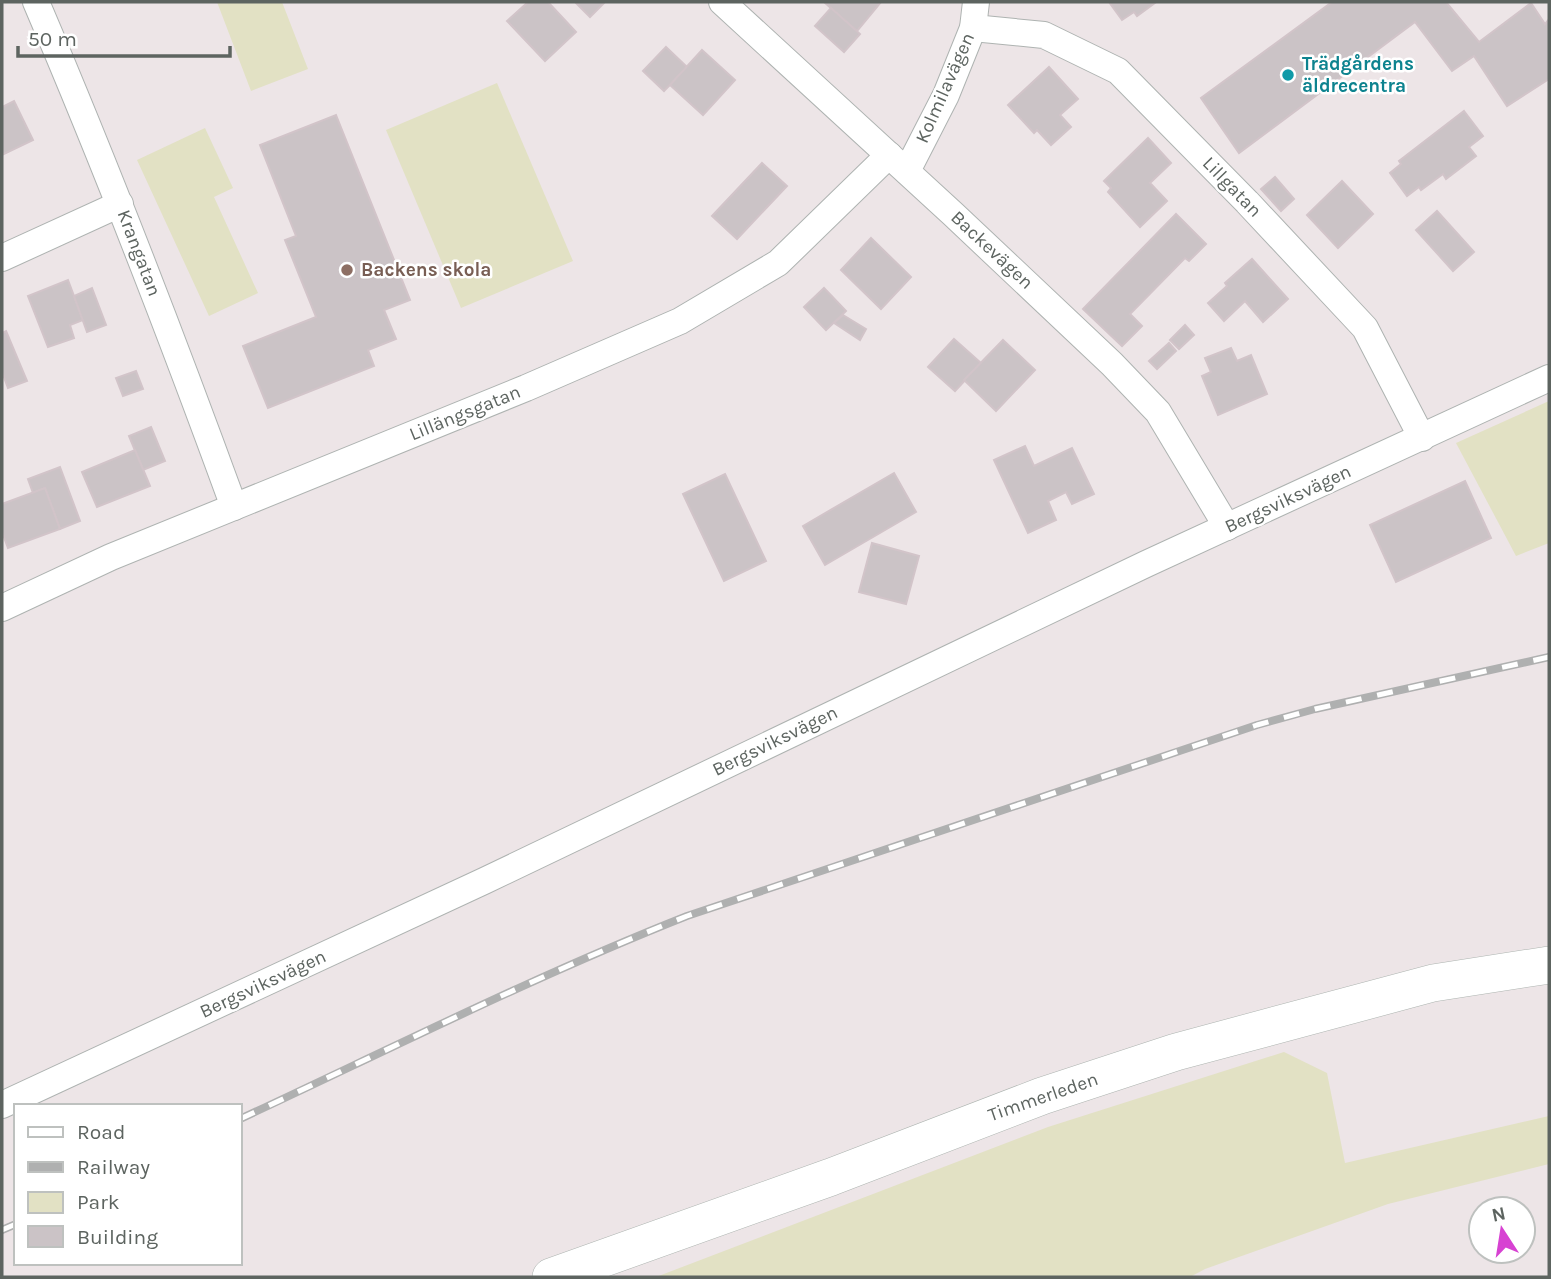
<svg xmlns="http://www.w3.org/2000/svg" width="1551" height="1279" viewBox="0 0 1551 1279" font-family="Karla,sans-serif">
<rect width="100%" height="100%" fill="#ede5e7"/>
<g fill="#e2e1c4">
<path d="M 217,2 L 282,2 L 308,69 L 251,91 Z"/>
<path d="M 497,83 L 573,261 L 461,308 L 386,130 Z"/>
<path d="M 205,128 L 233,188 L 214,197 L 258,293 L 209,316 L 137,160 Z"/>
<path d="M 1549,401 L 1549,543 L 1516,556 L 1456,443 Z"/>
<path d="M 1284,1052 L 1327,1073 L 1345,1163 L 1549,1116 L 1549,1164 L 1388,1204 L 1205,1269 L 1190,1277 L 656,1277 L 1048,1127 Z"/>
</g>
<g fill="#cbc3c6" stroke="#d2c4c9" stroke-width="2">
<path d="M 528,2 L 548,2 L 576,32 L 545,61 L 507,21 Z"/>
<path d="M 575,2 L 605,2 L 590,17 Z"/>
<path d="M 824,2 L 881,2 L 857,31 Z"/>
<path d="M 1109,2 L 1154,2 L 1155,3 L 1137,16 L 1134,12 L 1122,20 Z"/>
<path d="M 1332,2 L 1446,2 L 1479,42 L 1531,3 L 1545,24 L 1549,19 L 1549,79 L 1507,106 L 1474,56 L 1452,71 L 1415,22 L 1239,153 L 1201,98 Z"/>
<path d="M 831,8 L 860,34 L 844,52 L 815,26 Z"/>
<path d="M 666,47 L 687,67 L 664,91 L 643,71 Z"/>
<path d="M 702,50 L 735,80 L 703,115 L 670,85 Z"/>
<path d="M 1049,67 L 1078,99 L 1060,115 L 1071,127 L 1051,145 L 1037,130 L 1034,133 L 1008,105 Z"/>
<path d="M 14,101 L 33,140 L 2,155 L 2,107 Z"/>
<path d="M 1464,111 L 1483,136 L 1469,147 L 1476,156 L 1446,179 L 1443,174 L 1421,190 L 1419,187 L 1407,196 L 1390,173 L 1401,164 L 1399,161 Z"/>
<path d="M 336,115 L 410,300 L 384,310 L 396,339 L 368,350 L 374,366 L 268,408 L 243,346 L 316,317 L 285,240 L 296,236 L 260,145 Z"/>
<path d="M 1148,138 L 1171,163 L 1150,183 L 1167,201 L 1140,227 L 1108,192 L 1111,188 L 1104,181 Z"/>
<path d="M 762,163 L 787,186 L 737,239 L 712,216 Z"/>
<path d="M 1275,177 L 1294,199 L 1281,211 L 1261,189 Z"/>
<path d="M 1342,181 L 1373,214 L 1338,248 L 1307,215 Z"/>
<path d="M 1437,211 L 1474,252 L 1453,271 L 1416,230 Z"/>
<path d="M 1176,214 L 1206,244 L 1189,261 L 1185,258 L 1130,314 L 1142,326 L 1122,346 L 1083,309 Z"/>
<path d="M 871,238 L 911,277 L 881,309 L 841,270 Z"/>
<path d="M 1252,259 L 1288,299 L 1263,322 L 1245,301 L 1224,321 L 1208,303 L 1227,286 L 1225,283 Z"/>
<path d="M 68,280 L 83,320 L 70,325 L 74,338 L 48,347 L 28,296 Z"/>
<path d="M 92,288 L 106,325 L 87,332 L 74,296 Z"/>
<path d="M 824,288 L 846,311 L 826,330 L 804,307 Z"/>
<path d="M 843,315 L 866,329 L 860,340 L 834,323 Z"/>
<path d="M 1185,325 L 1194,335 L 1179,349 L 1170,340 Z"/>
<path d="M 6,331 L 27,381 L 8,388 L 2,372 L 2,333 Z"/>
<path d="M 954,339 L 981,363 L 955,391 L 928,367 Z"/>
<path d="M 1003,340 L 1035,370 L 996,411 L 964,380 Z"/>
<path d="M 1169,343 L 1176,351 L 1157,369 L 1149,361 Z"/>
<path d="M 1231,348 L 1237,361 L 1251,355 L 1267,394 L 1218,415 L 1202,376 L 1211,372 L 1205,358 Z"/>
<path d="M 136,371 L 143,389 L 123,396 L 116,378 Z"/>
<path d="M 151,427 L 165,461 L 143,470 L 129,436 Z"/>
<path d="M 1025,446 L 1034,466 L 1072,448 L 1094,494 L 1072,504 L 1066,492 L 1048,501 L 1056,520 L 1028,533 L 994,460 Z"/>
<path d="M 135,450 L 150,486 L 97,507 L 82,472 Z"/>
<path d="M 60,467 L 80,521 L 60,529 L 45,488 L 33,493 L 28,479 Z"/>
<path d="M 894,473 L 916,512 L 825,565 L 803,526 Z"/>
<path d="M 725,474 L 766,561 L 724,581 L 683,494 Z"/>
<path d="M 1465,481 L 1491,538 L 1396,582 L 1370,525 Z"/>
<path d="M 45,488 L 60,529 L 8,548 L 2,532 L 2,504 Z"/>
<path d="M 872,543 L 919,556 L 906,604 L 859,592 Z"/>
</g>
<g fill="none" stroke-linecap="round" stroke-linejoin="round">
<defs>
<g id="minor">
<path d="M 36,2 C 107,168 172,337 234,507"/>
<path d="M 722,2 L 953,214 L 1112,364 L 1158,412 L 1227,527"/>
<path d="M 973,28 L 1044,35 L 1118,71 L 1247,202 L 1365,328 L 1422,438"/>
<path d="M 907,171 L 946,95 L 973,28 L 976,2"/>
<path d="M 2,258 L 120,204"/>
<path d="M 2,608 L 111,557 L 526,388 L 680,321 L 778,263 L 889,155"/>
<path d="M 2,1105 L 484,881 L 1146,564 L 1549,378"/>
</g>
<path id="secondary" d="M 551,1277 L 831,1177 L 1042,1096 L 1176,1052 L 1433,983 L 1549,965"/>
</defs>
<use href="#minor" stroke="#aeb3b1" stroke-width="28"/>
<use href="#secondary" stroke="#adb4b0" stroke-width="38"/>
<use href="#minor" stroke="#fff" stroke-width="26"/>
<use href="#secondary" stroke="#fff" stroke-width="37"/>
<defs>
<g id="rail">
<path d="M 240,1119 C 388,1050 535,976 687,916 L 1257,725 L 1315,709 L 1549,657"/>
<path d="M 2,1230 L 16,1224"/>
</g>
</defs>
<use href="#rail" stroke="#afb0b0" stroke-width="8"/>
<use href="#rail" stroke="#fff" stroke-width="5" stroke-dasharray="16" stroke-linecap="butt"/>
</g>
<circle fill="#0f9aa8" stroke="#fff" stroke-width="2.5" cx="1288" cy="75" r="7"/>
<circle fill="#8d6e63" stroke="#fff" stroke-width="2.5" cx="347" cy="270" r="7"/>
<g text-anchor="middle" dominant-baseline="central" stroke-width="5" stroke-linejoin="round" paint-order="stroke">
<g font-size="19" font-weight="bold" fill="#0d838f" stroke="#fff" text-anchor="start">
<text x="1302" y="64">Trädgårdens<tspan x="1302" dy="22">äldrecentra</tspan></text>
</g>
<g font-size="19" fill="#5d6460" stroke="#fff">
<text transform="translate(945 88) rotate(-66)">Kolmilavägen</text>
<text transform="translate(1232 187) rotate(46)">Lillgatan</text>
<text transform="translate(992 250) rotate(43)">Backevägen</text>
<text transform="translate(139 253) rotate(69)">Krangatan</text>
<text transform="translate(465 413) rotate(-22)">Lillängsgatan</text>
<text transform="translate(1288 499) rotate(-25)">Bergsviksvägen</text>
<text transform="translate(775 741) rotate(-26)">Bergsviksvägen</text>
<text transform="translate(263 984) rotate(-25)">Bergsviksvägen</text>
<text transform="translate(1043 1097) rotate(-19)">Timmerleden</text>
</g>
<g font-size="19" font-weight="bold" fill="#785e54" stroke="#fff" text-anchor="start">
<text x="361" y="270">Backens skola</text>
</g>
</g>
<rect width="1551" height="1279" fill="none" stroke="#5d6460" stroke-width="7"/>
<rect x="14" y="1104" width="228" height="161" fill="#ffffff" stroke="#bec1bf" stroke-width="2"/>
<rect x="28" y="1127" width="35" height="10" fill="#ffffff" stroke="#bec1bf" stroke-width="2"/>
<text x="77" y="1139" font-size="21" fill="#5d6460">Road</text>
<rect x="28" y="1162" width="35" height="10" fill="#afb0b0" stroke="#bec1bf" stroke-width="2"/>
<text x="77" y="1174" font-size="21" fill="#5d6460">Railway</text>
<rect x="28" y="1192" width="35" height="21" fill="#e2e1c4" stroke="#bec1bf" stroke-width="2"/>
<text x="77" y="1209" font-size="21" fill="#5d6460">Park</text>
<rect x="28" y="1226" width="35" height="21" fill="#cbc3c6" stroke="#bec1bf" stroke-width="2"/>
<text x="77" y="1244" font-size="21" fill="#5d6460">Building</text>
<g transform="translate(1502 1230) rotate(348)"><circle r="33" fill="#ffffff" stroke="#bec1bf" stroke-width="2"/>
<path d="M0-5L12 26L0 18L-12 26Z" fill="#d742d2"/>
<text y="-10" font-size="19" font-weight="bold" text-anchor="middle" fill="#5d6460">N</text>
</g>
<path d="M18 46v10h212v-10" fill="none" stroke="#5d6460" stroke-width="3.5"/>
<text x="28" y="46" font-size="21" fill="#5d6460" stroke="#ffffff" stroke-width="5" paint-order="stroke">50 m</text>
</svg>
